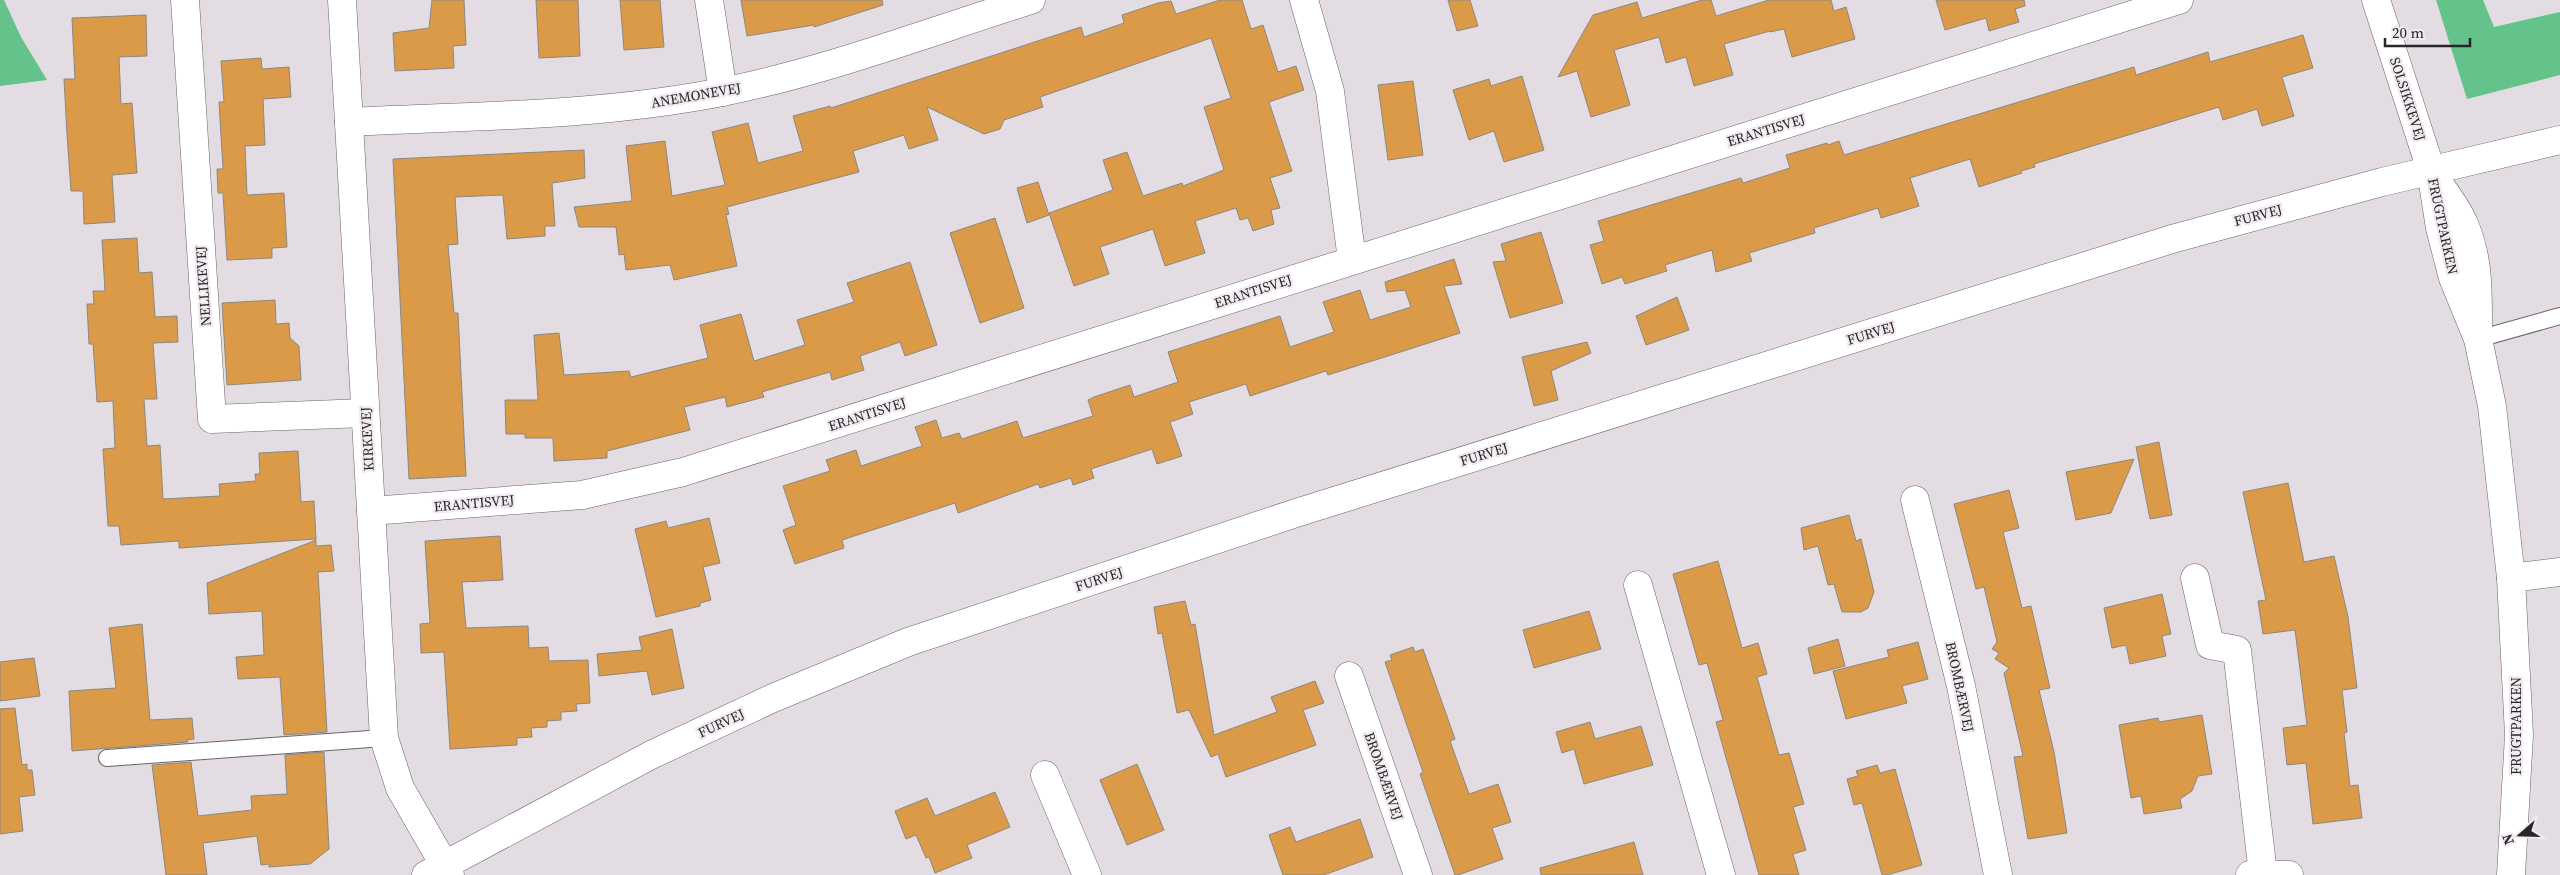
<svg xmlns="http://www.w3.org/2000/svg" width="2560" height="875" viewBox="0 0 2560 875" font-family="'Source Serif 4',serif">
<rect width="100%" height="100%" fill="#e3dde3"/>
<g fill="#63c38a">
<path d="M 0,0 L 4,0 L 21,37 L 47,80 L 0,86 Z"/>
<path d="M 2436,0 L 2483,0 L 2494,27 L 2560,12 L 2560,75 L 2467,99 Z"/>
</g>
<g fill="#db9a48" stroke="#8c8781">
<path d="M 432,0 L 464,0 L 466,45 L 453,46 L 454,68 L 395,71 L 393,33 L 429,28 Z"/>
<path d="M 536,0 L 578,0 L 580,56 L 539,58 Z"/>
<path d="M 620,0 L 660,0 L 664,47 L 624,50 Z"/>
<path d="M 741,0 L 882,0 L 883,5 L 814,27 L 814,25 L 747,36 Z"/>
<path d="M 1220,0 L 1242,0 L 1251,29 L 1263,25 L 1278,72 L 1296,66 L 1304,90 L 1269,102 L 1292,171 L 1270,178 L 1280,208 L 1271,210 L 1274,224 L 1253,231 L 1248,218 L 1240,220 L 1236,208 L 1195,221 L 1205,253 L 1165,266 L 1153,229 L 1100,247 L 1109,274 L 1074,286 L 1049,213 L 1113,190 L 1103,160 L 1127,152 L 1143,196 L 1182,183 L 1183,186 L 1224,170 L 1204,107 L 1231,98 L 1211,38 L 1040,97 L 1043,107 L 1004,120 L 1000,129 L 984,134 L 927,107 L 938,140 L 909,149 L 904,135 L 853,151 L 859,172 L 727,207 L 729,214 L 726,215 L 737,266 L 674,280 L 670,265 L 626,270 L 624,254 L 619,255 L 616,227 L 579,227 L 574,207 L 632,201 L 626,146 L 665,141 L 672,196 L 725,185 L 712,132 L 748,123 L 758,163 L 803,151 L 793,116 L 830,106 L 831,108 L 1081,27 L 1084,37 L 1124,23 L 1122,15 L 1158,3 L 1171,1 L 1176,14 Z"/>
<path d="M 1448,0 L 1470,0 L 1478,26 L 1457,31 Z"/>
<path d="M 1702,0 L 1711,0 L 1716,16 L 1769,0 L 1831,0 L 1834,11 L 1846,7 L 1855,39 L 1792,57 L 1784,29 L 1770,32 L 1770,31 L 1724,44 L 1733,75 L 1694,86 L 1686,57 L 1666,63 L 1659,37 L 1614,50 L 1630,105 L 1591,117 L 1577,71 L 1558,77 L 1593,15 L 1637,2 L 1642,18 Z"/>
<path d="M 1936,0 L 2024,0 L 2025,6 L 2015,9 L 2019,22 L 1989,31 L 1986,18 L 1945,30 Z"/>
<path d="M 146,15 L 147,56 L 119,57 L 121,104 L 132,103 L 137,173 L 112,175 L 115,222 L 84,224 L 83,191 L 71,191 L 67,134 L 64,79 L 75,79 L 72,18 Z"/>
<path d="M 2303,35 L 2313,68 L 2282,77 L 2294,116 L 2262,126 L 2257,109 L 2223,120 L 2219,107 L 2034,164 L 2035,167 L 2021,171 L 2022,173 L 1979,187 L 1970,159 L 1910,178 L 1919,206 L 1881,218 L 1878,208 L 1814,228 L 1815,233 L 1749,253 L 1752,261 L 1716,272 L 1712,250 L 1665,265 L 1667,271 L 1625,284 L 1622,277 L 1602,284 L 1590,245 L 1604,241 L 1598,221 L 1741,178 L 1743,183 L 1790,168 L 1786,155 L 1827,143 L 1828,145 L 1839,141 L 1844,155 L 2134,67 L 2136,75 L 2208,52 L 2210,62 Z"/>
<path d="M 261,58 L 262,69 L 289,67 L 291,97 L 263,99 L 265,145 L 245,146 L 247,195 L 284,193 L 287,247 L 272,248 L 272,258 L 227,260 L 223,193 L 218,193 L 217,169 L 223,169 L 219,102 L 224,102 L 221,61 Z"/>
<path d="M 1522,76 L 1544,150 L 1504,162 L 1494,131 L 1469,140 L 1453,90 L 1489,79 L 1491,86 Z"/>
<path d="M 1413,81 L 1423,155 L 1388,160 L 1378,85 Z"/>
<path d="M 584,150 L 585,178 L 552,183 L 555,226 L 545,226 L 545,236 L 507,239 L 503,195 L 455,197 L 458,244 L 448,245 L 454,313 L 458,313 L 466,476 L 409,479 L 393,159 Z"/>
<path d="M 1038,182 L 1049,215 L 1027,223 L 1017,188 Z"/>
<path d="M 995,218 L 1024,308 L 980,323 L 950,233 Z"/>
<path d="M 1541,232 L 1563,303 L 1510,318 L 1493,262 L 1506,261 L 1501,244 Z"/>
<path d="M 137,238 L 139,273 L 152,272 L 155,317 L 177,316 L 178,342 L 153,343 L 157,399 L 144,399 L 147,446 L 160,445 L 163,499 L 220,496 L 219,484 L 256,481 L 255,474 L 260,474 L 259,453 L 298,451 L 301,502 L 314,501 L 316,539 L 179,548 L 179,541 L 121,545 L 119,526 L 108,526 L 103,449 L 115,448 L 113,401 L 97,402 L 93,344 L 89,344 L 87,304 L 94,304 L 93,291 L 105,291 L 102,240 Z"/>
<path d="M 1454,259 L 1462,284 L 1444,286 L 1460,333 L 1328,375 L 1326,371 L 1250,396 L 1246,384 L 1189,402 L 1193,414 L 1170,422 L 1182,456 L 1157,464 L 1152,449 L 1091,469 L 1094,478 L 1073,485 L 1071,478 L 1040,488 L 1038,484 L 958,513 L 955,503 L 842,540 L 844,548 L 795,564 L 783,530 L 796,525 L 783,486 L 830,471 L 826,460 L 856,450 L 861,466 L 922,446 L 915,427 L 936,420 L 942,438 L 959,433 L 962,439 L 1017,421 L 1023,438 L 1093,416 L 1088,400 L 1094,397 L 1130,385 L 1134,397 L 1178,382 L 1168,352 L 1280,316 L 1290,347 L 1334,332 L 1323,302 L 1360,290 L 1370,320 L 1411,307 L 1405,290 L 1387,292 L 1385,282 Z"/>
<path d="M 910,262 L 937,345 L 905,356 L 900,342 L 860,356 L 864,370 L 832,380 L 830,372 L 762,392 L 764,397 L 727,407 L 725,397 L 684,407 L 690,430 L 607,451 L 607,458 L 554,461 L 553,438 L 525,438 L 525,434 L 506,434 L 505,400 L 538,400 L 534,335 L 559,333 L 564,375 L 629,371 L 631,377 L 708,358 L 700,325 L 741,314 L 754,361 L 805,345 L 797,320 L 854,302 L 847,283 Z"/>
<path d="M 1677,297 L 1689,330 L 1646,345 L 1636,316 Z"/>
<path d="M 275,300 L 276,324 L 289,323 L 290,338 L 299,346 L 301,380 L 227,385 L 222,303 Z"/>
<path d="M 1587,342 L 1591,353 L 1551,371 L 1558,400 L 1534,406 L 1522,357 Z"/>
<path d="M 2159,442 L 2172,515 L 2150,519 L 2136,447 Z"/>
<path d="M 2134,459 L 2111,513 L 2076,520 L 2066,472 Z"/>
<path d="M 2288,483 L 2304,562 L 2334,556 L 2348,617 L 2357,688 L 2342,690 L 2347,732 L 2344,733 L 2350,786 L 2358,785 L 2362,818 L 2313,824 L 2306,763 L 2287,765 L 2283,728 L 2307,725 L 2295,630 L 2263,634 L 2258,601 L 2266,600 L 2243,492 Z"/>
<path d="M 2009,490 L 2019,528 L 2003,532 L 2022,608 L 2031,606 L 2050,688 L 2039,690 L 2054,752 L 2067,833 L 2028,839 L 2014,757 L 2023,756 L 2004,673 L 2009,668 L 1995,659 L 1999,653 L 1992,649 L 1997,642 L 1984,587 L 1976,589 L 1954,504 Z"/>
<path d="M 1849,515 L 1856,541 L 1861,539 L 1874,592 L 1868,608 L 1861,612 L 1842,612 L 1834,584 L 1828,585 L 1818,546 L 1804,550 L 1801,528 Z"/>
<path d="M 709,518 L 720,563 L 703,567 L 711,600 L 700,603 L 700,606 L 656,617 L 635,529 L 666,521 L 668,528 Z"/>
<path d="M 500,536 L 503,580 L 462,582 L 466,628 L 528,626 L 529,648 L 548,647 L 549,661 L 588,660 L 590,703 L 576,704 L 577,711 L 561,712 L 561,720 L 547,721 L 547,727 L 531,728 L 532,737 L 517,738 L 517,745 L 450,749 L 444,652 L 421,653 L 420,624 L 430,623 L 425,541 Z"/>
<path d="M 316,540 L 316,546 L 331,545 L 334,571 L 318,572 L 327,732 L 284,735 L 280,677 L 238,679 L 236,657 L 264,655 L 262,611 L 209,614 L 207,583 Z"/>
<path d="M 1718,561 L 1742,648 L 1758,643 L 1767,674 L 1757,677 L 1779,755 L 1789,753 L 1804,804 L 1793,807 L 1806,850 L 1793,854 L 1799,875 L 1759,875 L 1716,722 L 1723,720 L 1707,663 L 1699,665 L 1673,574 Z"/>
<path d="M 2162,594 L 2171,634 L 2162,636 L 2166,656 L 2130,664 L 2126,645 L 2112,648 L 2104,608 Z"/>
<path d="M 1185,601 L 1191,625 L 1195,624 L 1214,735 L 1277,712 L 1271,697 L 1315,681 L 1324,703 L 1303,710 L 1316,745 L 1226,777 L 1218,754 L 1211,757 L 1189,710 L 1177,713 L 1162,633 L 1158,634 L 1154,607 Z"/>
<path d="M 1589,611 L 1601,649 L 1534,668 L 1523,630 Z"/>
<path d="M 142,624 L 150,720 L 192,718 L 194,739 L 187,740 L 188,742 L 72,751 L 69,691 L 116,688 L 109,628 Z"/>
<path d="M 672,629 L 684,688 L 652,695 L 647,671 L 599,676 L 597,654 L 642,650 L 639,637 Z"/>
<path d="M 1838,639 L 1845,666 L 1814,674 L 1808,648 Z"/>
<path d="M 1918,642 L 1928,679 L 1902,686 L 1907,703 L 1846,719 L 1833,671 L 1889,657 L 1887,650 Z"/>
<path d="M 1413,647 L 1415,652 L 1423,649 L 1455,739 L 1450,741 L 1469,794 L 1498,784 L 1511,822 L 1492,828 L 1503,859 L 1458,875 L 1455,875 L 1420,774 L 1423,772 L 1385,662 L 1392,660 L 1390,655 Z"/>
<path d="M 34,658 L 40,696 L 0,701 L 0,662 Z"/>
<path d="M 15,708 L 22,765 L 27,764 L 27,770 L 32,770 L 35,795 L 19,797 L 23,831 L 0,834 L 0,709 Z"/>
<path d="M 2202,715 L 2212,774 L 2198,776 L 2192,791 L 2180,799 L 2182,808 L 2144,814 L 2141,796 L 2131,798 L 2119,725 L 2158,718 L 2159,722 Z"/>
<path d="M 1590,722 L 1595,739 L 1641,726 L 1653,765 L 1584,784 L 1574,749 L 1562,753 L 1556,732 Z"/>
<path d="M 324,752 L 329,849 L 310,864 L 269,867 L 269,864 L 261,865 L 257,836 L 203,843 L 207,875 L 166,875 L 152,765 L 191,762 L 198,816 L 252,810 L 251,796 L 287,794 L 285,755 Z"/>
<path d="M 1137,764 L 1164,830 L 1127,845 L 1100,780 Z"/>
<path d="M 1877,765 L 1880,773 L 1895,769 L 1922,865 L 1887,875 L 1882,875 L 1862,803 L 1854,805 L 1847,779 L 1858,776 L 1856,771 Z"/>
<path d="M 995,792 L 1010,827 L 967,845 L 972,858 L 935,873 L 929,857 L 926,858 L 916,835 L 906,839 L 895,811 L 927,798 L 935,816 Z"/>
<path d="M 1360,819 L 1373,857 L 1324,875 L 1283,875 L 1269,835 L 1290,827 L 1296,842 Z"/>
<path d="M 1634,842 L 1643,875 L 1541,875 L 1540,868 Z"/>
</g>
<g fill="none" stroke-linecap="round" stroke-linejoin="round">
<defs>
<g id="lane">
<path d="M 2478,339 L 2560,316"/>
<path d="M 107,758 L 384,738"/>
</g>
<g id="street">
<path d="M 185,0 L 212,419 L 365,413"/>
<path d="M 342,0 L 384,738 L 400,788 L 450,875"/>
<path d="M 709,0 L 723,92"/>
<path d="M 1304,0 L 1330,91 L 1352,260"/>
<path d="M 2376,0 L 2431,170"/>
<path d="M 349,122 C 473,116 600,116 722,92 C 827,71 929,32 1031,0"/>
<path d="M 1915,500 L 1961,686 L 1998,875"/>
<path d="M 371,511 L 582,495 L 683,472 L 2179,0"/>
<path d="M 2195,578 L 2210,645 L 2237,650 L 2263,874"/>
<path d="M 2511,578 L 2560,572"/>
<path d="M 1638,585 L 1721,875"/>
<path d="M 1349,676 L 1418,875"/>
<path d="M 1045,775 L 1087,875"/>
<path d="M 2250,875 L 2289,875"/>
</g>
<g id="secondary">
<path d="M 2431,170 L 2440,228 L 2453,278 L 2478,339 L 2492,406 L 2511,578 L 2519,735 L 2511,875"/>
<path d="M 2437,181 C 2446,194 2458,209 2464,224 C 2479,258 2478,292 2478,328"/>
<path d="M 426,875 L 651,755 L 773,698 L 908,642 L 1296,513 L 2172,239 L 2382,182 L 2560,140"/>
</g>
</defs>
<use href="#lane" stroke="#6a6469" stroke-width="18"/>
<use href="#street" stroke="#6a6469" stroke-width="29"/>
<use href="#secondary" stroke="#6a6469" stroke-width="29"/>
<use href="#lane" stroke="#fff" stroke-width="16"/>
<use href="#street" stroke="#fff" stroke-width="28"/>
<use href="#secondary" stroke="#fff" stroke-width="28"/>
</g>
<g text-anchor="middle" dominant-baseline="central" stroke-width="4.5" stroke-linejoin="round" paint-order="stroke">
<g font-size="14" fill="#282628" stroke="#f1eaf0">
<text transform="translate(696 95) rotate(-10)">ANEMONEVEJ</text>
<text transform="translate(2408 99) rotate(72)">SOLSIKKEVEJ</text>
<text transform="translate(1766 130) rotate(-17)">ERANTISVEJ</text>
<text transform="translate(2258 215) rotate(-15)">FURVEJ</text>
<text transform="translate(2443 226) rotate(78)">FRUGTPARKEN</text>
<text transform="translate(203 286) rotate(-94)">NELLIKEVEJ</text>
<text transform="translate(1253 291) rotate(-18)">ERANTISVEJ</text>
<text transform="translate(1871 333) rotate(-17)">FURVEJ</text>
<text transform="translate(867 414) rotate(-18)">ERANTISVEJ</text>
<text transform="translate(367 439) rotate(-93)">KIRKEVEJ</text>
<text transform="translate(1484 454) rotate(-17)">FURVEJ</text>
<text transform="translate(474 503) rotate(-5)">ERANTISVEJ</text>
<text transform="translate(1099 579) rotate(-18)">FURVEJ</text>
<text transform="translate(1960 687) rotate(78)">BROMBÆRVEJ</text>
<text transform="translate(721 723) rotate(-25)">FURVEJ</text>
<text transform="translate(2516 726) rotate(-90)">FRUGTPARKEN</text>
<text transform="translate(1384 776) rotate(71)">BROMBÆRVEJ</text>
</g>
</g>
<g transform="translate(2520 835) rotate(250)" stroke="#f1eaf0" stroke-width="4" paint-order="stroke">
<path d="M0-4L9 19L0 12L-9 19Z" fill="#282628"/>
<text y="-8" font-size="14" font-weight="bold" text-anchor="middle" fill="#282628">N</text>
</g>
<path d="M2385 38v8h85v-8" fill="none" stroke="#282628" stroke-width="2.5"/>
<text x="2392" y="38" font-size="15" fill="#282628" stroke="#f1eaf0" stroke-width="4" paint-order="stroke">20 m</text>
</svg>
